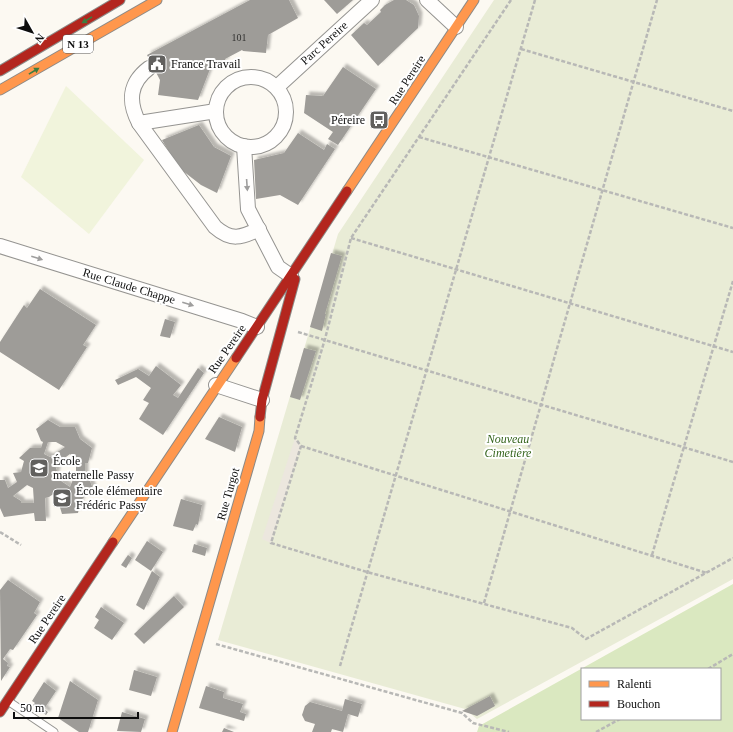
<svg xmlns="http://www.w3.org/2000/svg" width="733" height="732" viewBox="0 0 733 732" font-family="Georgia,serif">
<defs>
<filter id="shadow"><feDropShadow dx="3.5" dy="-3.5" stdDeviation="1" flood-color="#0004"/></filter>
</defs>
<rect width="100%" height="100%" fill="#fcf9f2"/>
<path fill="#dae8c0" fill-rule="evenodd" d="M 733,584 L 733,732 L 477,732 L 479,726 ZM 582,669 L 720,669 L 720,719 L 582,719 Z"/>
<path fill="#e9ecd6" d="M 494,0 L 733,0 L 733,579 L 477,719 L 465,709 L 218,640 L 338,234 Z"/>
<path fill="#f1f4dc" d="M 66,86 L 144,160 L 89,234 L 21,177 Z"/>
<path fill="#ece7de" d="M 295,438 L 301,446 L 271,543 L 262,539 Z"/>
<g fill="#9e9c98" fill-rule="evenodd" filter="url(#shadow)">
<path d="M 250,0 L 289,0 L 298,18 L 268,35 L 266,53 L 243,51 L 242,50 L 225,59 L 226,61 L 210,69 L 198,100 L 158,95 L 160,80 L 147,55 Z"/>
<path d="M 324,0 L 353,0 L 337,14 Z"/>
<path d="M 394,0 L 406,0 L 414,5 L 419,16 L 418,28 L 378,66 L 351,35 L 364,23 L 367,25 L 381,12 L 380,10 L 385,5 Z"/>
<path d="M 343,67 L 376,89 L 338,145 L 328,139 L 333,132 L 304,113 L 306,95 L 323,96 Z"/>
<path d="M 199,125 L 214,147 L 231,156 L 217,193 L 201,185 L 183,171 L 174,160 L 162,140 Z"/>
<path d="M 298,133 L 324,150 L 327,144 L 335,149 L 298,205 L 280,195 L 256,199 L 254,160 L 284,153 Z"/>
<path d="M 331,253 L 342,256 L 325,314 L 326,314 L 322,331 L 310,327 Z"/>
<path d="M 40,289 L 96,325 L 83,345 L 87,347 L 59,390 L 0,352 L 0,342 L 24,305 L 27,308 Z"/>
<path d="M 165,319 L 175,322 L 170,338 L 160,336 Z"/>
<path d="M 304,348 L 316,351 L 300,400 L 290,397 Z"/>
<path d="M 156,366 L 181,385 L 173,395 L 178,398 L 198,368 L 204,373 L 163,435 L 139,419 L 149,403 L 143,400 L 151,388 L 136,377 L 118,385 L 115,380 L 138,369 L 149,376 Z"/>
<path d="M 219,417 L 242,427 L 235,452 L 205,439 Z"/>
<path d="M 48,420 L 60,427 L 75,427 L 80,439 L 92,448 L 88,463 L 85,463 L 85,476 L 88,476 L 93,489 L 81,500 L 78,513 L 62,514 L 58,501 L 66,494 L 59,490 L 49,497 L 45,498 L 46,521 L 35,521 L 34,513 L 4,517 L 0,508 L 0,480 L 5,480 L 8,488 L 17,482 L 13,473 L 21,472 L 24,461 L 19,458 L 30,448 L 41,448 L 43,442 L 41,441 L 36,429 ZM 48,442 L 56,442 L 65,447 L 50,457 L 44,454 ZM 70,454 L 73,463 L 76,463 L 76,477 L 74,477 L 70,487 L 55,477 L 57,471 L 55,465 ZM 27,485 L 33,488 L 34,503 L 21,503 L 21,501 L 13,496 Z"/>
<path d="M 181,499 L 202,505 L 198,525 L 196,524 L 193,531 L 173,526 Z"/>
<path d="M 147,541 L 163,552 L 151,571 L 135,560 Z"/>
<path d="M 194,544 L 207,548 L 205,556 L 192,552 Z"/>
<path d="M 128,555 L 132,558 L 126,568 L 121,565 Z"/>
<path d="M 152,571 L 160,577 L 144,610 L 136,605 Z"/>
<path d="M 8,580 L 40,602 L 34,613 L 37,615 L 13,650 L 10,649 L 3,659 L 8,663 L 7,666 L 10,667 L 1,681 L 0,590 Z"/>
<path d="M 174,596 L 184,607 L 144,644 L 134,634 Z"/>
<path d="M 101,607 L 124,623 L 112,640 L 94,628 L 99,620 L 95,617 Z"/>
<path d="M 134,670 L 157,677 L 151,696 L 129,690 Z"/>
<path d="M 70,681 L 98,700 L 88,732 L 79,732 L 58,718 Z"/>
<path d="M 44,682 L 56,691 L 44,709 L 48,712 L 46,715 L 33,705 L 35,703 L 32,701 Z"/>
<path d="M 206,686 L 224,692 L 223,698 L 243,704 L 240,712 L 246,714 L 244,721 L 199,708 Z"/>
<path d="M 490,696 L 495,706 L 477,716 L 462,711 Z"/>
<path d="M 345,699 L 362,704 L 358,717 L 348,714 L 343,732 L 332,729 L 331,732 L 312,732 L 315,724 L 305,721 L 302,715 L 305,706 L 310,702 L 342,711 Z"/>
<path d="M 122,712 L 145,719 L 141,732 L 117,731 Z"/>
<path d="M 224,728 L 234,732 L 222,732 Z"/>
</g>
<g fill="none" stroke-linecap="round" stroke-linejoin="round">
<defs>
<path id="lane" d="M 8,701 L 54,732"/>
<g id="street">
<path d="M 427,0 L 456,27"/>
<path d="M 149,68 C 129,83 128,102 139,123 L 215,227 C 231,241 241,238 259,229"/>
<circle cx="251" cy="112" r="35"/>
<path d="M 277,87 L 372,0"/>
<path d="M 139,123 L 216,111"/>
<path d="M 244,146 L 248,209 L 278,267 L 291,276"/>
<path d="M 0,246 L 242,321 L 257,327"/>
<path d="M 216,385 L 262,400"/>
</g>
<g id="slow">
<path d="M 0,90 L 157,0"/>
<path d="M 347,191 L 474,0"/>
<path d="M 113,542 L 236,358"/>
<path d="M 172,732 L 259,431 L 260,417"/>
</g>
<g id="jam">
<path d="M 0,71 L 120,0"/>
<path d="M 236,358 L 347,191"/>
<path d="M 260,417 L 262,400 L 295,279"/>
<path d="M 0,712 L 113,542"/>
</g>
</defs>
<use href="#lane" stroke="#959491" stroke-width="9"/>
<use href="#street" stroke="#959491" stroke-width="16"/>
<use href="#slow" stroke="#8c8a87" stroke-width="11"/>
<use href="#jam" stroke="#8c8a87" stroke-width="11"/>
<g stroke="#b8b8b6" stroke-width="2.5" stroke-dasharray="4 2" stroke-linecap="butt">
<path d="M 511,0 L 351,238 L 325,339 L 295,438 L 301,446 L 271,543 L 367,572 L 572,628 L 586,639 L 733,558"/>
<path d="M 521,49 L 733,111"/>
<path d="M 419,137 L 733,228"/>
<path d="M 351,238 L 733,352"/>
<path d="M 298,332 L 733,462"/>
<path d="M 301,446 L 707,573"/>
<path d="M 0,532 L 21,545"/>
<path d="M 652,555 L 733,281"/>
<path d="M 484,603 L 657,0"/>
<path d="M 216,644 L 462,713 L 473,723 L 509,732"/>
<path d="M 340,666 L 535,0"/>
<path d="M 708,669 L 733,654"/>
<path d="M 596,732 L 620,719"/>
</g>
<use href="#lane" stroke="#fffefd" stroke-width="7"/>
<use href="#street" stroke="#fffefd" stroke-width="14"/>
<use href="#slow" stroke="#ff974d" stroke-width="9"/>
<use href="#jam" stroke="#b3261e" stroke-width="9"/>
</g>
<defs><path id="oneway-solid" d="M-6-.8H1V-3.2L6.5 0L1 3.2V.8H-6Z"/></defs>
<g fill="#3d7c40">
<use href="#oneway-solid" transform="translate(87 20) rotate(149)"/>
<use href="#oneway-solid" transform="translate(34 71) rotate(-31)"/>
</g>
<g fill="#9f9e9d">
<use href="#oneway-solid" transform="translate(247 185) rotate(86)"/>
<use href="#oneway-solid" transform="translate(37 258) rotate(17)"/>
<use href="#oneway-solid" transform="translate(188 304) rotate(17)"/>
</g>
<defs>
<symbol id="civic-square" viewBox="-11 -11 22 22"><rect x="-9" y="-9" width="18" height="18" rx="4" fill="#61605e" stroke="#fff"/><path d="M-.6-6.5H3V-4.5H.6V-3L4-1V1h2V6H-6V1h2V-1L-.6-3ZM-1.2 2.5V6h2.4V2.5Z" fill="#fff"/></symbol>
<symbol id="bus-square" viewBox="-11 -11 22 22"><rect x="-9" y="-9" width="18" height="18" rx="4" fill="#61605e" stroke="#fff"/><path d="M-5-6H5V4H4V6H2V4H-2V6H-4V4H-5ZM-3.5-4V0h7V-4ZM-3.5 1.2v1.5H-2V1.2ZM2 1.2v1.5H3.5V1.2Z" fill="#fff"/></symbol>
<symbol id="school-square" viewBox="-11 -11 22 22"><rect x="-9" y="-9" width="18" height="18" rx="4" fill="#61605e" stroke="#fff"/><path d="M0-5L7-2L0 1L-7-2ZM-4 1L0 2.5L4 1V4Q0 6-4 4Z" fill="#fff"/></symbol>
</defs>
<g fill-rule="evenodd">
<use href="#civic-square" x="146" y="53" width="22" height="22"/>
<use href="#bus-square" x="368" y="109" width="22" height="22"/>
<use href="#school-square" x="28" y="457" width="22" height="22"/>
<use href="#school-square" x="51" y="487" width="22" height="22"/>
</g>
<g text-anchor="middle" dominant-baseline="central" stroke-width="4" stroke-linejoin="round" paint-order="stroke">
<g font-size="10" fill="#323230">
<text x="239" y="37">101</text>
</g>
<rect fill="#fff" stroke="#565656" stroke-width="1" x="63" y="35" width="30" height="18" rx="3"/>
<g font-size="11" font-weight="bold" fill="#0e0e0e">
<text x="78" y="44">N 13</text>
</g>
<g font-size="12" fill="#0e0e0e" stroke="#fff">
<text transform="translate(324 43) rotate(-42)">Parc Pereire</text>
<text transform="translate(407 80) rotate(-57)">Rue Pereire</text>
<text transform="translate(129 286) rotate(17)">Rue Claude Chappe</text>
<text transform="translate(227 349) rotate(-55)">Rue Pereire</text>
<text transform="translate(228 494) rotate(-74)">Rue Turgot</text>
<text transform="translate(47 619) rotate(-56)">Rue Pereire</text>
</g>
<g font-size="12" fill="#0e0e0e" stroke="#fff" text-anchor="start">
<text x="171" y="64">France Travail</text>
<text x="365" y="120" text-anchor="end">Péreire</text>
<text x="53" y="461">École<tspan x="53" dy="14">maternelle Passy</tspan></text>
<text x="76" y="491">École élémentaire<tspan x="76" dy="14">Frédéric Passy</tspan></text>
</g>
<g font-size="12" font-style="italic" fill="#36651e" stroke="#fff">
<text x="508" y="439">Nouveau<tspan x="508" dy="14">Cimetière</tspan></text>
</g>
</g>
<rect x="581" y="668" width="140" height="52" fill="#ffffff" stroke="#9f9f9f"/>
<rect x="589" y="681" width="20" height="6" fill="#ff974d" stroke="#9f9f9f"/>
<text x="617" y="688" font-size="12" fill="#0e0e0e">Ralenti</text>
<rect x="589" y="701" width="20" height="6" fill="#b3261e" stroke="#9f9f9f"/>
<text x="617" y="708" font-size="12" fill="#0e0e0e">Bouchon</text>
<g transform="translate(32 32) rotate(129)" stroke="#ffffff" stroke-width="3" paint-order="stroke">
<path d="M0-3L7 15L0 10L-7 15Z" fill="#0e0e0e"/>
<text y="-6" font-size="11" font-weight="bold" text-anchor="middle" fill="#0e0e0e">N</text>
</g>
<path d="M14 712v6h124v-6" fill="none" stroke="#0e0e0e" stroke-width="2"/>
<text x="20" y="712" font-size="12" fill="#0e0e0e" stroke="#ffffff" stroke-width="3" paint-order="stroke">50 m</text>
</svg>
